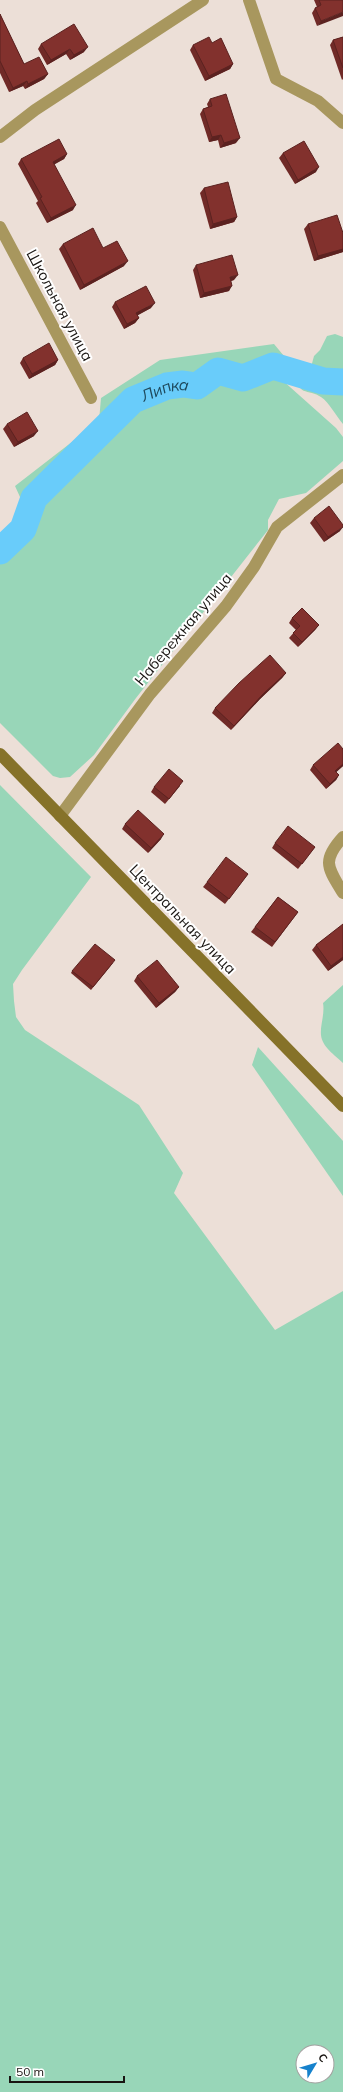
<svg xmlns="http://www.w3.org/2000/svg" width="343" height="2092" viewBox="0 0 343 2092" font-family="Mulish,sans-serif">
<rect width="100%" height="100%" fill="#ecdfd7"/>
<g fill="#98d6b8" fill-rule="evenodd">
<path d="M 335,334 L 343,337 L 343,424 C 336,416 329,402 321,397 C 310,389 292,396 302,373 L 310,371 L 314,356 L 320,350 L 327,336 Z"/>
<path d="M 274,344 L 289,362 L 281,379 L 336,428 L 343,437 L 343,461 L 306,493 L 279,499 L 268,520 L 268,530 L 136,698 L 94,755 L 70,777 L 60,778 L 53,776 L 0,723 L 0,535 L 25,508 L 15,486 L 99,421 L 101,398 L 160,360 Z"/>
<path d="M 0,785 L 91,877 L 22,970 L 13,984 L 14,1001 L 16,1017 L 25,1030 L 139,1105 L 183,1173 L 174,1193 L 275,1330 L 343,1291 L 343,2092 L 0,2092 ZM 303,2052 L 327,2052 L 327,2076 L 303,2076 Z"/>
<path d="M 343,985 L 343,1063 C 335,1055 322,1047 321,1035 C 320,1025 325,1014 323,1003 Z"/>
<path d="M 258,1047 L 343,1141 L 343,1196 L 252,1065 Z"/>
</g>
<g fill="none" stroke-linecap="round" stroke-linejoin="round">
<path stroke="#69ccfa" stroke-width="27" id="s1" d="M 0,551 L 23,529 L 34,498 L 133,400 L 167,386 L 183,384 L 197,386 L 218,371 L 243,378 L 273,366 L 323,381 L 343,382"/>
<g stroke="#a8975e" stroke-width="12">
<path d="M 249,0 L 276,79 L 318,101 L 343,123"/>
<path d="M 0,137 L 35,110 L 203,0"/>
<path d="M 0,227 L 91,398"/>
<path d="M 60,816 L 150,694 L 226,606 L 254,567 L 277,527 L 343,475"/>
<path d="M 343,837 C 321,861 328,868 343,893"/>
</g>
<path stroke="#867229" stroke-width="12" d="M 0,754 L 343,1106"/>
</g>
<g fill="#702a27">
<path d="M 314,0 L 343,0 L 317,26 L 312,13 L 315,8 L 317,7 Z"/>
<path d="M 0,14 L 24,64 L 48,74 L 44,79 L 25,89 L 23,86 L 9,92 L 0,73 Z"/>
<path d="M 343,37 L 343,79 L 342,80 L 330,45 L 333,40 Z"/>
<path d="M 212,43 L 233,64 L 230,69 L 205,81 L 190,50 L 193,45 Z"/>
<path d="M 41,44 L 84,52 L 70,60 L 66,54 L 47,65 L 38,49 Z"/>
<path d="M 210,99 L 236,143 L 220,148 L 218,140 L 209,142 L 200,114 L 203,109 L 208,107 L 207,104 Z"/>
<path d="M 283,153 L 316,172 L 295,184 L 279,158 Z"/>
<path d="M 67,154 L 64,159 L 54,164 L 73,210 L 47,223 L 36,203 L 38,201 L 18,164 L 21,159 Z"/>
<path d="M 204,188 L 237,217 L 234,222 L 210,229 L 200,193 Z"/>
<path d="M 308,224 L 343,233 L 343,252 L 314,261 L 304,229 Z"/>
<path d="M 63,244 L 103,248 L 124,266 L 80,290 L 59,249 Z"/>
<path d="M 196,265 L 234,280 L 231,281 L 229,291 L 200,298 L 193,270 Z"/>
<path d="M 115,302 L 151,308 L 137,315 L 139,318 L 135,323 L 124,329 L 112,307 Z"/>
<path d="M 23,358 L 58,360 L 55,365 L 29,379 L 20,363 Z"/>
<path d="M 7,424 L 34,436 L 14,447 L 3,429 Z"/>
<path d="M 314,518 L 340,531 L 324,542 L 310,523 Z"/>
<path d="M 292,618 L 319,625 L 315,630 L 298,647 L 289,638 L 296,630 L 289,623 Z"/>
<path d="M 286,673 L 282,678 L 260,699 L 231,730 L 212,713 L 215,708 Z"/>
<path d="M 343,749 L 343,766 L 336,772 L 339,775 L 336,780 L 326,789 L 310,770 L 313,765 Z"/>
<path d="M 180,786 L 165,804 L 151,792 L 154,787 Z"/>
<path d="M 125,824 L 161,839 L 148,853 L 122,829 Z"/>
<path d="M 275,843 L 315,847 L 298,869 L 272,848 Z"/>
<path d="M 248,874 L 225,904 L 203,887 L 207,882 Z"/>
<path d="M 278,897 L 298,912 L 272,947 L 251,932 Z"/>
<path d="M 343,925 L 343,960 L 328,971 L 312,950 L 316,945 Z"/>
<path d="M 113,963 L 91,990 L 71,973 L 72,971 Z"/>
<path d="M 137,976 L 179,987 L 175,992 L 156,1008 L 134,981 Z"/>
</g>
<g fill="#5b2220">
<path d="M 343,12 L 343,16 L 317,26 L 321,21 Z"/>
<path d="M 88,47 L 84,52 L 70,60 L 74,55 Z"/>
<path d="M 70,49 L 66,54 L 47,65 L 51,60 Z"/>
<path d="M 233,64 L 230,69 L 205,81 L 209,76 Z"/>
<path d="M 48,74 L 44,79 L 25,89 L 28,84 Z"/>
<path d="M 27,81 L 23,86 L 9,92 L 13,88 Z"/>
<path d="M 221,135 L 218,140 L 209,142 L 212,137 Z"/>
<path d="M 240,138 L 236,143 L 220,148 L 224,143 Z"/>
<path d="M 67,154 L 64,159 L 50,167 L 53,162 Z"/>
<path d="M 319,167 L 316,172 L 295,184 L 298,180 Z"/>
<path d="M 76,205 L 73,210 L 47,223 L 51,218 Z"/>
<path d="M 237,217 L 234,222 L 210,229 L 213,224 Z"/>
<path d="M 343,249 L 343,252 L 314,261 L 318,256 Z"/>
<path d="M 128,261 L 124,266 L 80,290 L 84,285 Z"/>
<path d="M 238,275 L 234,280 L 226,282 L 230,277 Z"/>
<path d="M 232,286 L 229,291 L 200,298 L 204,293 Z"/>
<path d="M 155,303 L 151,308 L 133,318 L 136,313 Z"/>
<path d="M 139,318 L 135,323 L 124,329 L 127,324 Z"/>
<path d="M 58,360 L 55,365 L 29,379 L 32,374 Z"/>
<path d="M 38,431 L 34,436 L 14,447 L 18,442 Z"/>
<path d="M 343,527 L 340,531 L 324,542 L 328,537 Z"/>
<path d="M 319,625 L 315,630 L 298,647 L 302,642 Z"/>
<path d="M 286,673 L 282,678 L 260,699 L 231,730 L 234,726 L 263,694 Z"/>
<path d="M 343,764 L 343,766 L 332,776 L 335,771 Z"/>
<path d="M 339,775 L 336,780 L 326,789 L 330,784 Z"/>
<path d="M 164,834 L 161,839 L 148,853 L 151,848 Z"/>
<path d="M 343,957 L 343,960 L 328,971 L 331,966 Z"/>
<path d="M 179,987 L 175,992 L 156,1008 L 159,1003 Z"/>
</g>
<g fill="#82312d" stroke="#5b2220">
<path d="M 319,0 L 343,0 L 343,12 L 321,21 L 315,8 L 321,5 Z"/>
<path d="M 0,14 L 24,64 L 39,57 L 48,74 L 28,84 L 27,81 L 13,88 L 0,61 Z"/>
<path d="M 74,24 L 88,47 L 74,55 L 70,49 L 51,60 L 41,44 Z"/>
<path d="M 209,37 L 212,43 L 221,38 L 233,64 L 209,76 L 193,45 Z"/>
<path d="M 343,37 L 343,68 L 333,40 Z"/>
<path d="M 226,94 L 240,138 L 224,143 L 221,135 L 212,137 L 203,109 L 212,106 L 210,99 Z"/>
<path d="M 59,139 L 67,154 L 53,162 L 76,205 L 51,218 L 40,198 L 42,197 L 21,159 Z"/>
<path d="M 304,141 L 319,167 L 298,180 L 283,153 Z"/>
<path d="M 228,182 L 237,217 L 213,224 L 204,188 Z"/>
<path d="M 337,215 L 343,233 L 343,249 L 318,256 L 308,224 Z"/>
<path d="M 93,228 L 103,248 L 117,241 L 128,261 L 84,285 L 63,244 Z"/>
<path d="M 232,255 L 238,275 L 230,277 L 232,286 L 204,293 L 196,265 Z"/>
<path d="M 146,286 L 155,303 L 136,313 L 139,318 L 127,324 L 115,302 Z"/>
<path d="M 49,343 L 58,360 L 32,374 L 23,358 Z"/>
<path d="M 27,412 L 38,431 L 18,442 L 7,424 Z"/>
<path d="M 329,506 L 343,525 L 343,527 L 328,537 L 314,518 Z"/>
<path d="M 302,608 L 319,625 L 302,642 L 293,633 L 300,626 L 292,618 Z"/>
<path d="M 270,655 L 286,673 L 263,694 L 234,726 L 215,708 L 239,683 Z"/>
<path d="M 338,743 L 343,749 L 343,764 L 335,771 L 339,775 L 330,784 L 313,765 Z"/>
<path d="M 169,769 L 183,781 L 169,799 L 154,787 Z"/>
<path d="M 138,810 L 164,834 L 151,848 L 125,824 Z"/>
<path d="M 288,826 L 315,847 L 302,864 L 275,843 Z"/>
<path d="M 226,857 L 248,874 L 229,899 L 207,882 Z"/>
<path d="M 278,897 L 298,912 L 275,942 L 255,927 Z"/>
<path d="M 343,924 L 343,957 L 331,966 L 316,945 Z"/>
<path d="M 95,944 L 115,960 L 93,987 L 72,971 Z"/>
<path d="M 157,960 L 179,987 L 159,1003 L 137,976 Z"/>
</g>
<g text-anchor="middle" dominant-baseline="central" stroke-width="4" stroke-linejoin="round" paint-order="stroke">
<g font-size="15" fill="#191512" stroke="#fff">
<text transform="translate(60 305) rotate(62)">Школьная улица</text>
<text transform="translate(183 629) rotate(-50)">Набережная улица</text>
<text transform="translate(183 919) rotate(46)">Центральная улица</text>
</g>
<g font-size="16" font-style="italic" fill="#1e495c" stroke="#fff">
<text stroke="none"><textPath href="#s1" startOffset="238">Липка</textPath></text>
</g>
</g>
<g transform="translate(315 2064) rotate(52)"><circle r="19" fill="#ffffff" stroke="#a3a1a0"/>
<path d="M0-3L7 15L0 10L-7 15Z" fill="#1682cc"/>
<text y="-6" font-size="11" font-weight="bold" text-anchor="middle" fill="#191512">С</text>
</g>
<path d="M10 2076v6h114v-6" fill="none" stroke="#191512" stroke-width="2"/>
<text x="16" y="2076" font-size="12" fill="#191512" stroke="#ffffff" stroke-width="3" paint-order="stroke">50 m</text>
</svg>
